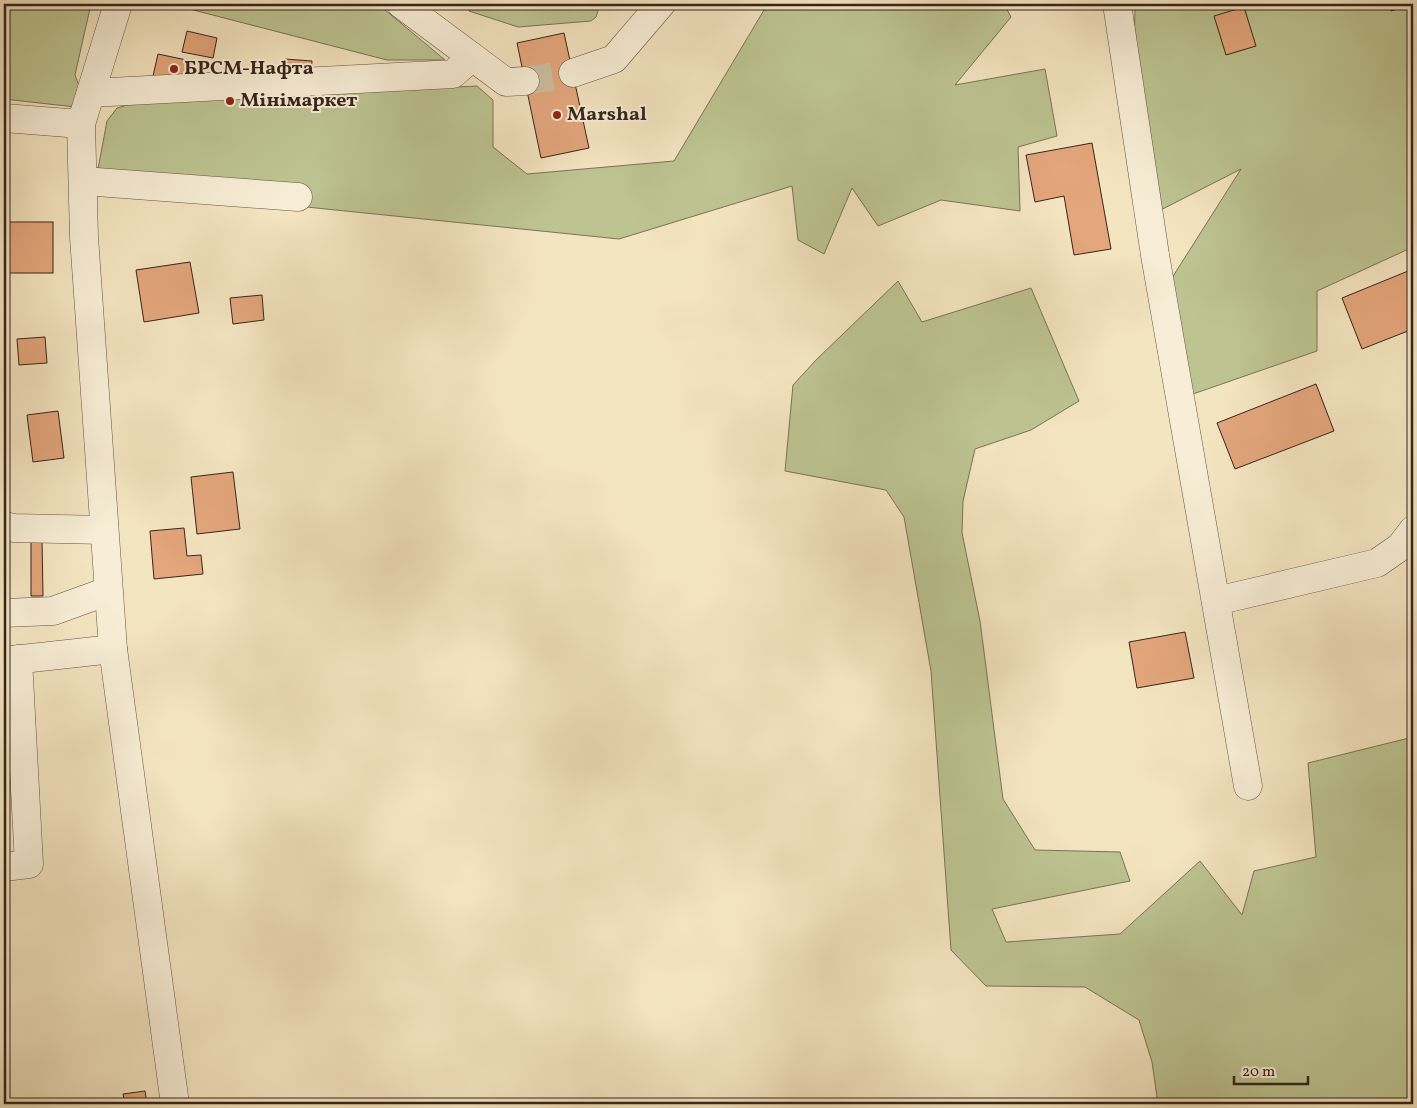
<svg xmlns="http://www.w3.org/2000/svg" width="1417" height="1108" viewBox="0 0 1417 1108" font-family="Vollkorn,serif">
<rect width="100%" height="100%" fill="#f4e5c1"/>
<filter id="stains"><feTurbulence type="fractalNoise" baseFrequency=".004" numOctaves="4"/><feColorMatrix values="0 0 0 0 .2 0 0 0 0 .09 0 0 0 0 .02 0 0 0 .5 -.17"/></filter>
<radialGradient id="worn" r=".72"><stop offset=".6" stop-color="#630" stop-opacity="0"/><stop offset="1" stop-color="#630" stop-opacity=".3"/></radialGradient>
<g fill="#bdc492" stroke="#7a7457">
<path d="M 4,4 L 91,4 L 75,75 L 80,88 L 75,107 L 4,99 Z"/>
<path d="M 170,4 L 378,4 L 445,60 L 387,60 Z"/>
<path d="M 466,4 L 593,4 L 598,11 L 596,17 L 591,21 L 518,27 L 469,11 Z"/>
<path d="M 788,4 L 1004,4 L 1011,17 L 955,85 L 1045,69 L 1057,136 L 1018,147 L 1020,211 L 941,200 L 878,226 L 852,188 L 824,254 L 798,240 L 792,186 L 619,239 L 287,205 L 266,181 L 98,169 L 107,121 L 117,108 L 134,103 L 477,86 L 493,100 L 493,147 L 527,174 L 674,161 L 764,10 Z"/>
<path d="M 1135,4 L 1413,4 L 1413,247 L 1317,291 L 1317,351 L 1190,395 L 1170,281 L 1241,169 L 1145,218 L 1133,116 Z"/>
<path d="M 898,281 L 922,322 L 1031,288 L 1079,401 L 1031,430 L 975,449 L 963,501 L 962,533 L 980,621 L 1003,799 L 1035,850 L 1120,852 L 1130,881 L 992,909 L 1006,942 L 1120,934 L 1200,861 L 1242,915 L 1254,871 L 1316,857 L 1308,763 L 1413,737 L 1413,1104 L 1158,1104 L 1152,1062 L 1139,1020 L 1085,987 L 986,986 L 951,950 L 931,671 L 904,517 L 886,490 L 785,471 L 793,385 L 817,359 Z"/>
</g>
<g fill="#e4a67c" stroke="#37241c">
<path d="M 1389,4 L 1413,4 L 1391,11 Z"/>
<path d="M 1244,7 L 1256,46 L 1226,55 L 1214,16 Z"/>
<path d="M 187,31 L 217,38 L 213,58 L 182,52 Z"/>
<path d="M 564,33 L 589,148 L 541,158 L 517,43 Z"/>
<path d="M 158,54 L 196,62 L 191,85 L 153,76 Z"/>
<path d="M 285,59 L 312,61 L 311,74 L 284,72 Z"/>
<path d="M 1092,143 L 1111,249 L 1074,255 L 1064,196 L 1035,202 L 1026,155 Z"/>
<rect x="9" y="222" width="44" height="51"/>
<path d="M 190,262 L 199,313 L 144,322 L 136,270 Z"/>
<path d="M 1413,269 L 1413,329 L 1362,349 L 1342,298 Z"/>
<path d="M 262,295 L 264,320 L 233,324 L 230,298 Z"/>
<path d="M 45,337 L 47,363 L 19,365 L 17,339 Z"/>
<path d="M 1316,384 L 1334,431 L 1235,469 L 1217,423 Z"/>
<path d="M 58,411 L 64,458 L 33,462 L 27,415 Z"/>
<path d="M 233,472 L 240,529 L 197,534 L 191,477 Z"/>
<path d="M 184,528 L 187,556 L 201,555 L 203,574 L 154,579 L 150,531 Z"/>
<path d="M 31,539 L 42,539 L 43,596 L 31,596 Z"/>
<path d="M 1185,632 L 1194,678 L 1137,688 L 1129,642 Z"/>
<path d="M 145,1091 L 147,1104 L 125,1104 L 123,1094 Z"/>
<path d="M 69,1099 L 69,1104 L 25,1104 Z"/>
</g>
<g fill="none" stroke-linecap="round" stroke-linejoin="round">
<path stroke="#cebea0" stroke-width="28" stroke-dasharray="28 14" stroke-linecap="butt" d="M 525,81 L 573,73"/>
<defs>
<g id="minor">
<path d="M 118,4 L 81,124 L 84,237 L 113,649 L 175,1104"/>
<path d="M 401,4 L 506,82 L 525,81"/>
<path d="M 1117,4 L 1155,255 L 1248,786"/>
<path d="M 573,73 L 614,59 L 661,4"/>
<path d="M 91,93 L 453,74 L 471,58"/>
<path d="M 4,118 L 81,124"/>
<path d="M 83,181 L 298,197"/>
<path d="M 4,526 L 14,528 L 104,530"/>
<path d="M 1216,601 L 1377,563 L 1400,547 L 1413,530"/>
<path d="M 4,613 L 53,611 L 108,591"/>
<path d="M 4,661 L 113,649"/>
<path d="M 4,867 L 29,864 L 18,659"/>
</g>
</defs>
<use href="#minor" stroke="#665445" stroke-width="29"/>
<use href="#minor" stroke="#f8eed7" stroke-width="28"/>
</g>
<g fill="#8f2418" stroke="#f8eed7" stroke-width="2">
<circle cx="174" cy="69" r="5"/>
<circle cx="230" cy="101" r="5"/>
<circle cx="557" cy="115" r="5"/>
</g>
<g text-anchor="middle" dominant-baseline="central" stroke-width="4" stroke-linejoin="round" paint-order="stroke">
<g font-size="20" font-weight="bold" fill="#37241c" stroke="#f8eed7" text-anchor="start">
<text x="184" y="69">БРСМ-Нафта</text>
<text x="240" y="101">Мінімаркет</text>
<text x="567" y="115">Marshal</text>
</g>
</g>
<rect width="1417" height="1108" fill="none" stroke="#f4e5c1" stroke-width="20"/>
<rect x="5" y="5" width="1407" height="1098" fill="none" stroke="#37241c" stroke-width="2.5"/>
<rect x="10" y="10" width="1397" height="1088" fill="none" stroke="#37241c"/>
<path d="M1234 1076v8h74v-8" fill="none" stroke="#37241c" stroke-width="2.5"/>
<text x="1242" y="1076" font-size="15" fill="#37241c" stroke="#f8eed7" stroke-width="4" paint-order="stroke">20 m</text>
<rect width="100%" height="100%" filter="url(#stains)"/>
<rect width="100%" height="100%" fill="url(#worn)"/>
</svg>
